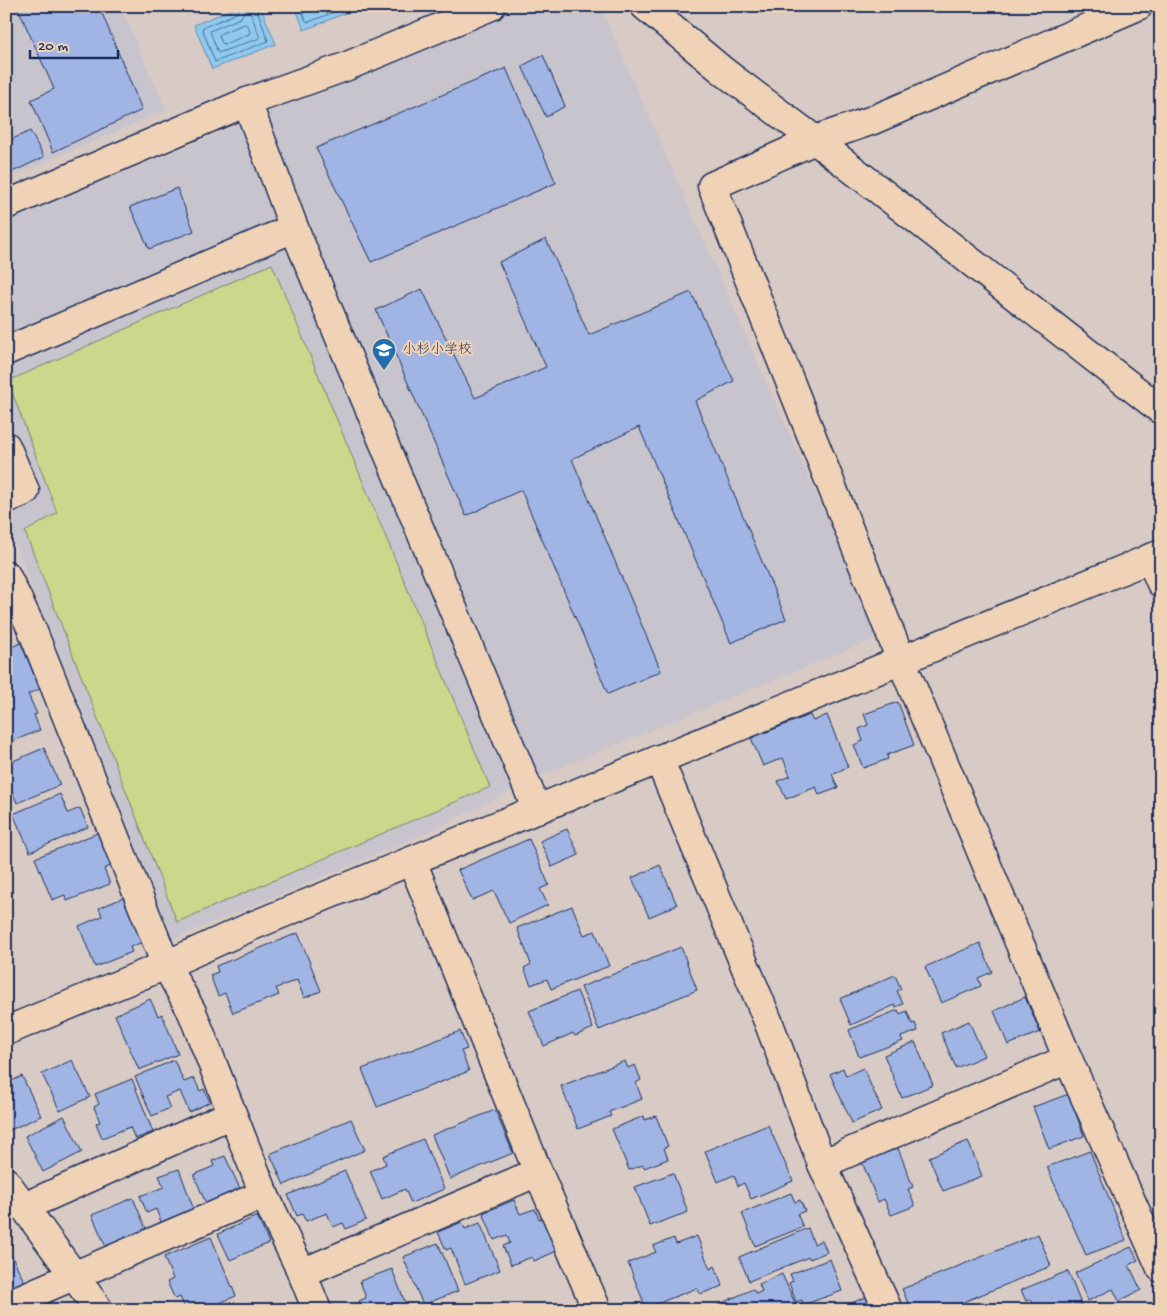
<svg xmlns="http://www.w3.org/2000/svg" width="1167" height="1316" viewBox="0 0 1167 1316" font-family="'Gochi Hand','Klee One',sans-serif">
<rect width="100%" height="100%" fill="#d8cac4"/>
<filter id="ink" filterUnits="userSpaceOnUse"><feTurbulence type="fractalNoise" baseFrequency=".02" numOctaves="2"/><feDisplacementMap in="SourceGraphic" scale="10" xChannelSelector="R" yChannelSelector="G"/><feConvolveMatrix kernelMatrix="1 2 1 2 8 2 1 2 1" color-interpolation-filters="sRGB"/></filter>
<g filter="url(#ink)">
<g fill="#c7c4cd">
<path d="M 6,6 L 120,6 L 166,110 L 6,179 Z"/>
<path d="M 522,6 L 600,6 L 879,637 L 549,772 L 424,834 L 171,940 L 6,520 L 6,222 Z"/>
</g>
<path fill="#cbd78a" stroke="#738374" d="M 272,264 L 490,787 L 177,922 L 25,532 L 57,513 L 8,381 Z"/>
<g fill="#8fc9ee" stroke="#618bb4">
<path d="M 240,6 L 260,6 L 276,44 L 212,69 L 194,25 Z"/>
<path d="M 295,6 L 363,6 L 304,30 Z"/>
</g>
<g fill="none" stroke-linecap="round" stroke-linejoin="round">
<g stroke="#496d98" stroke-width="1">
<path d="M 240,6 L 237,13 L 202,28 L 215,62 L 268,41 L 256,6"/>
<path d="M 300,6 L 306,21 L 309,22 L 349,6"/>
<path d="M 246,10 L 250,11 L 260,38 L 218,53 L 210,31 L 240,18 Z"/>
<path d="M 245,24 L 248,26 L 250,32 L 249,34 L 225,44 L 222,43 L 219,37 L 220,34 Z"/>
</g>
</g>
<g fill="#a0b5e3" stroke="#1b2f5e">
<path d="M 17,6 L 99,6 L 142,110 L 53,152 L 31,100 L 54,89 Z"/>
<path d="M 543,55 L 565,106 L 546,117 L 522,66 Z"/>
<path d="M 506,68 L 556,183 L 371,262 L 316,148 Z"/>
<path d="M 30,131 L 44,157 L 6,175 L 6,142 Z"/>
<path d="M 177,188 L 194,231 L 149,249 L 130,207 Z"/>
<path d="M 546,239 L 589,335 L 691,292 L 734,381 L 695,401 L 786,619 L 731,643 L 639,427 L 572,459 L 661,671 L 608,694 L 521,490 L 466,516 L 376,310 L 422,289 L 475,398 L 546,367 L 499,262 Z"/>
<path d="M 21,643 L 40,689 L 28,694 L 37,714 L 34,715 L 40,730 L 6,744 L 6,649 Z"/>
<path d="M 898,702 L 914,745 L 887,755 L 888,759 L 863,768 L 854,745 L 863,741 L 859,729 L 868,725 L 864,714 Z"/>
<path d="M 810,715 L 813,721 L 827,715 L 848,767 L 832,774 L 838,788 L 819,795 L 816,787 L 786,799 L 778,781 L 790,776 L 783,758 L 763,766 L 751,738 Z"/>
<path d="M 44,748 L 60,785 L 17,803 L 6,778 L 6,764 Z"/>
<path d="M 60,794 L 68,813 L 80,808 L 88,827 L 30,852 L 13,814 Z"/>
<path d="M 567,829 L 579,855 L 552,867 L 540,841 Z"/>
<path d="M 100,832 L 113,865 L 104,869 L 110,884 L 67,901 L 65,895 L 52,900 L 35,858 Z"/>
<path d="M 529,839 L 549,885 L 540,889 L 548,905 L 509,923 L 494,891 L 472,900 L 458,870 Z"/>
<path d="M 660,865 L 677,905 L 649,917 L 632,878 Z"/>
<path d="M 125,897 L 143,942 L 130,947 L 132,952 L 95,967 L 79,926 L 102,916 L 99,908 Z"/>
<path d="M 572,906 L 584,935 L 595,931 L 609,966 L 551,989 L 547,979 L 531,985 L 524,968 L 531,964 L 517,928 Z"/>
<path d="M 298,933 L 321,991 L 304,998 L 297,980 L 276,988 L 279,995 L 233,1013 L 225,993 L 218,996 L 210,975 L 218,972 L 216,966 Z"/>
<path d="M 980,943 L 992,972 L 978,978 L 981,986 L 941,1003 L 925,967 Z"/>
<path d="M 681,947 L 697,990 L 599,1030 L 581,987 Z"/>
<path d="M 895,975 L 901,989 L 897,991 L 903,1004 L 896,1007 L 895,1005 L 851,1025 L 840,999 Z"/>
<path d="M 577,991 L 593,1028 L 575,1036 L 573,1033 L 544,1046 L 529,1011 Z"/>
<path d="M 1025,997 L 1040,1032 L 1008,1045 L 994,1011 Z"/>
<path d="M 150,999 L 158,1016 L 162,1014 L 178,1054 L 139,1070 L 115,1015 Z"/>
<path d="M 898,1010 L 900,1014 L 907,1011 L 912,1024 L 915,1023 L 918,1031 L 901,1037 L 903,1041 L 859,1057 L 849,1030 Z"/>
<path d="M 969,1021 L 984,1056 L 956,1068 L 941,1033 Z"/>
<path d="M 460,1031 L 467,1049 L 461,1051 L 469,1071 L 377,1107 L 362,1069 Z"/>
<path d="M 915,1042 L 933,1085 L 902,1098 L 884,1055 Z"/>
<path d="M 72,1060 L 90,1097 L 60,1111 L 42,1074 Z"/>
<path d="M 174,1060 L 184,1082 L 194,1078 L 200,1091 L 204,1089 L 210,1102 L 189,1112 L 180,1091 L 165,1097 L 170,1108 L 152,1116 L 135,1077 Z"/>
<path d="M 625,1061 L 628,1068 L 635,1065 L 641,1080 L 636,1083 L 642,1099 L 609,1112 L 611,1116 L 578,1129 L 561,1086 Z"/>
<path d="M 843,1068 L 846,1076 L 863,1068 L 882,1110 L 852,1123 L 830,1074 Z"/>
<path d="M 22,1076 L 41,1116 L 10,1130 L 6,1121 L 6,1097 L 13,1094 L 8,1083 Z"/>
<path d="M 132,1079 L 153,1132 L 135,1139 L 130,1127 L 102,1138 L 96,1123 L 100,1122 L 94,1107 L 99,1104 L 95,1094 Z"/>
<path d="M 1069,1094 L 1084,1136 L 1049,1149 L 1033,1107 Z"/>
<path d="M 495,1110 L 513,1153 L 450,1179 L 432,1135 Z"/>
<path d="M 64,1116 L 82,1152 L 43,1172 L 25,1136 Z"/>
<path d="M 644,1116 L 645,1120 L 656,1116 L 668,1146 L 664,1148 L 668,1159 L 644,1168 L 643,1165 L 629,1170 L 612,1129 Z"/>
<path d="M 351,1119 L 365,1150 L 284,1185 L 270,1154 Z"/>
<path d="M 768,1125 L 793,1181 L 751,1199 L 744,1183 L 738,1186 L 734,1175 L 718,1182 L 705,1151 Z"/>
<path d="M 423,1139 L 444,1189 L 411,1203 L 405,1189 L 382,1199 L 370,1171 L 386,1164 L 383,1156 Z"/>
<path d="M 968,1141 L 982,1176 L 943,1191 L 929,1157 Z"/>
<path d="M 898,1148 L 913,1187 L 908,1189 L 915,1206 L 891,1215 L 884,1199 L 878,1202 L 862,1162 Z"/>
<path d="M 1090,1151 L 1126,1240 L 1086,1255 L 1047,1167 Z"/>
<path d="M 225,1156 L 241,1191 L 207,1206 L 194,1175 L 214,1166 L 212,1161 Z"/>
<path d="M 179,1169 L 194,1210 L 161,1222 L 156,1209 L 147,1213 L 140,1196 L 164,1187 L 159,1176 Z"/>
<path d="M 345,1171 L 366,1220 L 346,1229 L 343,1223 L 333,1227 L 327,1213 L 306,1221 L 302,1214 L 297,1216 L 288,1195 Z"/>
<path d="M 673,1173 L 688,1212 L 650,1226 L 635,1187 Z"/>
<path d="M 791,1193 L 795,1202 L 800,1200 L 805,1211 L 797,1214 L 803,1227 L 755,1246 L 742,1213 Z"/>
<path d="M 133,1198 L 147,1231 L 106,1247 L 92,1215 Z"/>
<path d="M 514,1200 L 520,1214 L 535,1209 L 539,1219 L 543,1217 L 557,1251 L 534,1261 L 532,1257 L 511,1265 L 503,1246 L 510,1243 L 507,1235 L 494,1240 L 483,1213 Z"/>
<path d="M 257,1216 L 269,1243 L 230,1260 L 218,1234 Z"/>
<path d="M 462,1222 L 465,1229 L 480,1223 L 500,1270 L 465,1284 L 451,1248 L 446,1250 L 438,1232 Z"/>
<path d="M 808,1228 L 814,1244 L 822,1240 L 827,1252 L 810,1259 L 809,1257 L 749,1281 L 739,1257 Z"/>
<path d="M 1038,1234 L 1051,1266 L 944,1310 L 911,1310 L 902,1289 Z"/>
<path d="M 697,1236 L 710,1269 L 715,1266 L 723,1286 L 700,1294 L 697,1288 L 646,1308 L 628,1263 L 656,1252 L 653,1246 L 674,1238 L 676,1244 Z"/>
<path d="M 211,1237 L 236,1296 L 203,1310 L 186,1310 L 180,1297 L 175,1299 L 167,1282 L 173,1279 L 164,1257 Z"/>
<path d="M 438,1243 L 458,1291 L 423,1305 L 403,1257 Z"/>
<path d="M 6,1244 L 24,1281 L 6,1290 Z"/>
<path d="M 1131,1247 L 1138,1260 L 1129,1265 L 1141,1290 L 1119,1301 L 1113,1289 L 1088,1301 L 1075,1273 Z"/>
<path d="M 830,1259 L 842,1291 L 803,1305 L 802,1300 L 796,1302 L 789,1283 L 793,1281 L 790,1274 Z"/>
<path d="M 392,1269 L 408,1310 L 362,1310 L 359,1301 L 366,1298 L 360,1281 Z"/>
<path d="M 1068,1271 L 1083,1309 L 1036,1310 L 1031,1299 L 1026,1301 L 1021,1290 Z"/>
<path d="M 782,1274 L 798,1310 L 706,1310 L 753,1289 L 756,1294 L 762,1291 L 759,1284 Z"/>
<path d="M 866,1297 L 871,1310 L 834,1310 Z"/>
</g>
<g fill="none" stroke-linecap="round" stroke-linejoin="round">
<defs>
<g id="minor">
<path d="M 645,6 L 723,71 L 815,140 L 1161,410"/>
<path d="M 6,205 L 247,102 L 345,67 L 491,6"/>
<path d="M 294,228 L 537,810"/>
<path d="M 6,351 L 294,228 L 247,102"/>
<path d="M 6,446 L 25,491 L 6,499"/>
<path d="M 1150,558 L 1161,583"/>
<path d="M 6,575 L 31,627 L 166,965 L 192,1012 L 264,1194 L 302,1273 L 317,1310"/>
<path d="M 659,759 L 768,1021 L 822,1164 L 888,1310"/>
<path d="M 6,1031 L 166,965 L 252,926 L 1161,554"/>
<path d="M 1068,1059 L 1161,1268"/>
<path d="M 822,1164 L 1068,1059 L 901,660 L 712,186 L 815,140 L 873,120 L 1138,6"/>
<path d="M 538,1172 L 597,1310"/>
<path d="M 6,1182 L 99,1310"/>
<path d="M 24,1207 L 232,1114"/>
<path d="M 302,1273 L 538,1172 L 412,861"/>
<path d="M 6,1305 L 264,1194"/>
</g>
</defs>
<use href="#minor" stroke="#1b2f5e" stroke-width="31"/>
<use href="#minor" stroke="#f0d3b7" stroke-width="28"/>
</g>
</g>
<defs>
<symbol id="school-pin" viewBox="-11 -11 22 30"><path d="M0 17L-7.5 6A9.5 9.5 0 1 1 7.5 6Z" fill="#1f6fb2" stroke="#f0d3b7"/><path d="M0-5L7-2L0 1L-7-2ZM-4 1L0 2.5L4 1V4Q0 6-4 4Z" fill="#fff"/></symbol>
</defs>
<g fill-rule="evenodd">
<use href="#school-pin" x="370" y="336" width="28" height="38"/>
</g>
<g text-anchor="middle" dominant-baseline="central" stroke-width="4" stroke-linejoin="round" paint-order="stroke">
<g font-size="14" fill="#1b2f5e" stroke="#f0d3b7" text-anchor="start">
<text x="402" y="350">小杉小学校</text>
</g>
</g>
<rect width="1167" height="1316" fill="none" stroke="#f0d3b7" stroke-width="25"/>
<rect x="12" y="12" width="1142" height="1291" fill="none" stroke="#1b2f5e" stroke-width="2" filter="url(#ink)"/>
<path d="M30 50v8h88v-8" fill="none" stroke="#1b2f5e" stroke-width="2.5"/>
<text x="38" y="50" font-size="15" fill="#1b2f5e" stroke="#f0d3b7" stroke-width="4" paint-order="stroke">20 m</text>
</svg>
